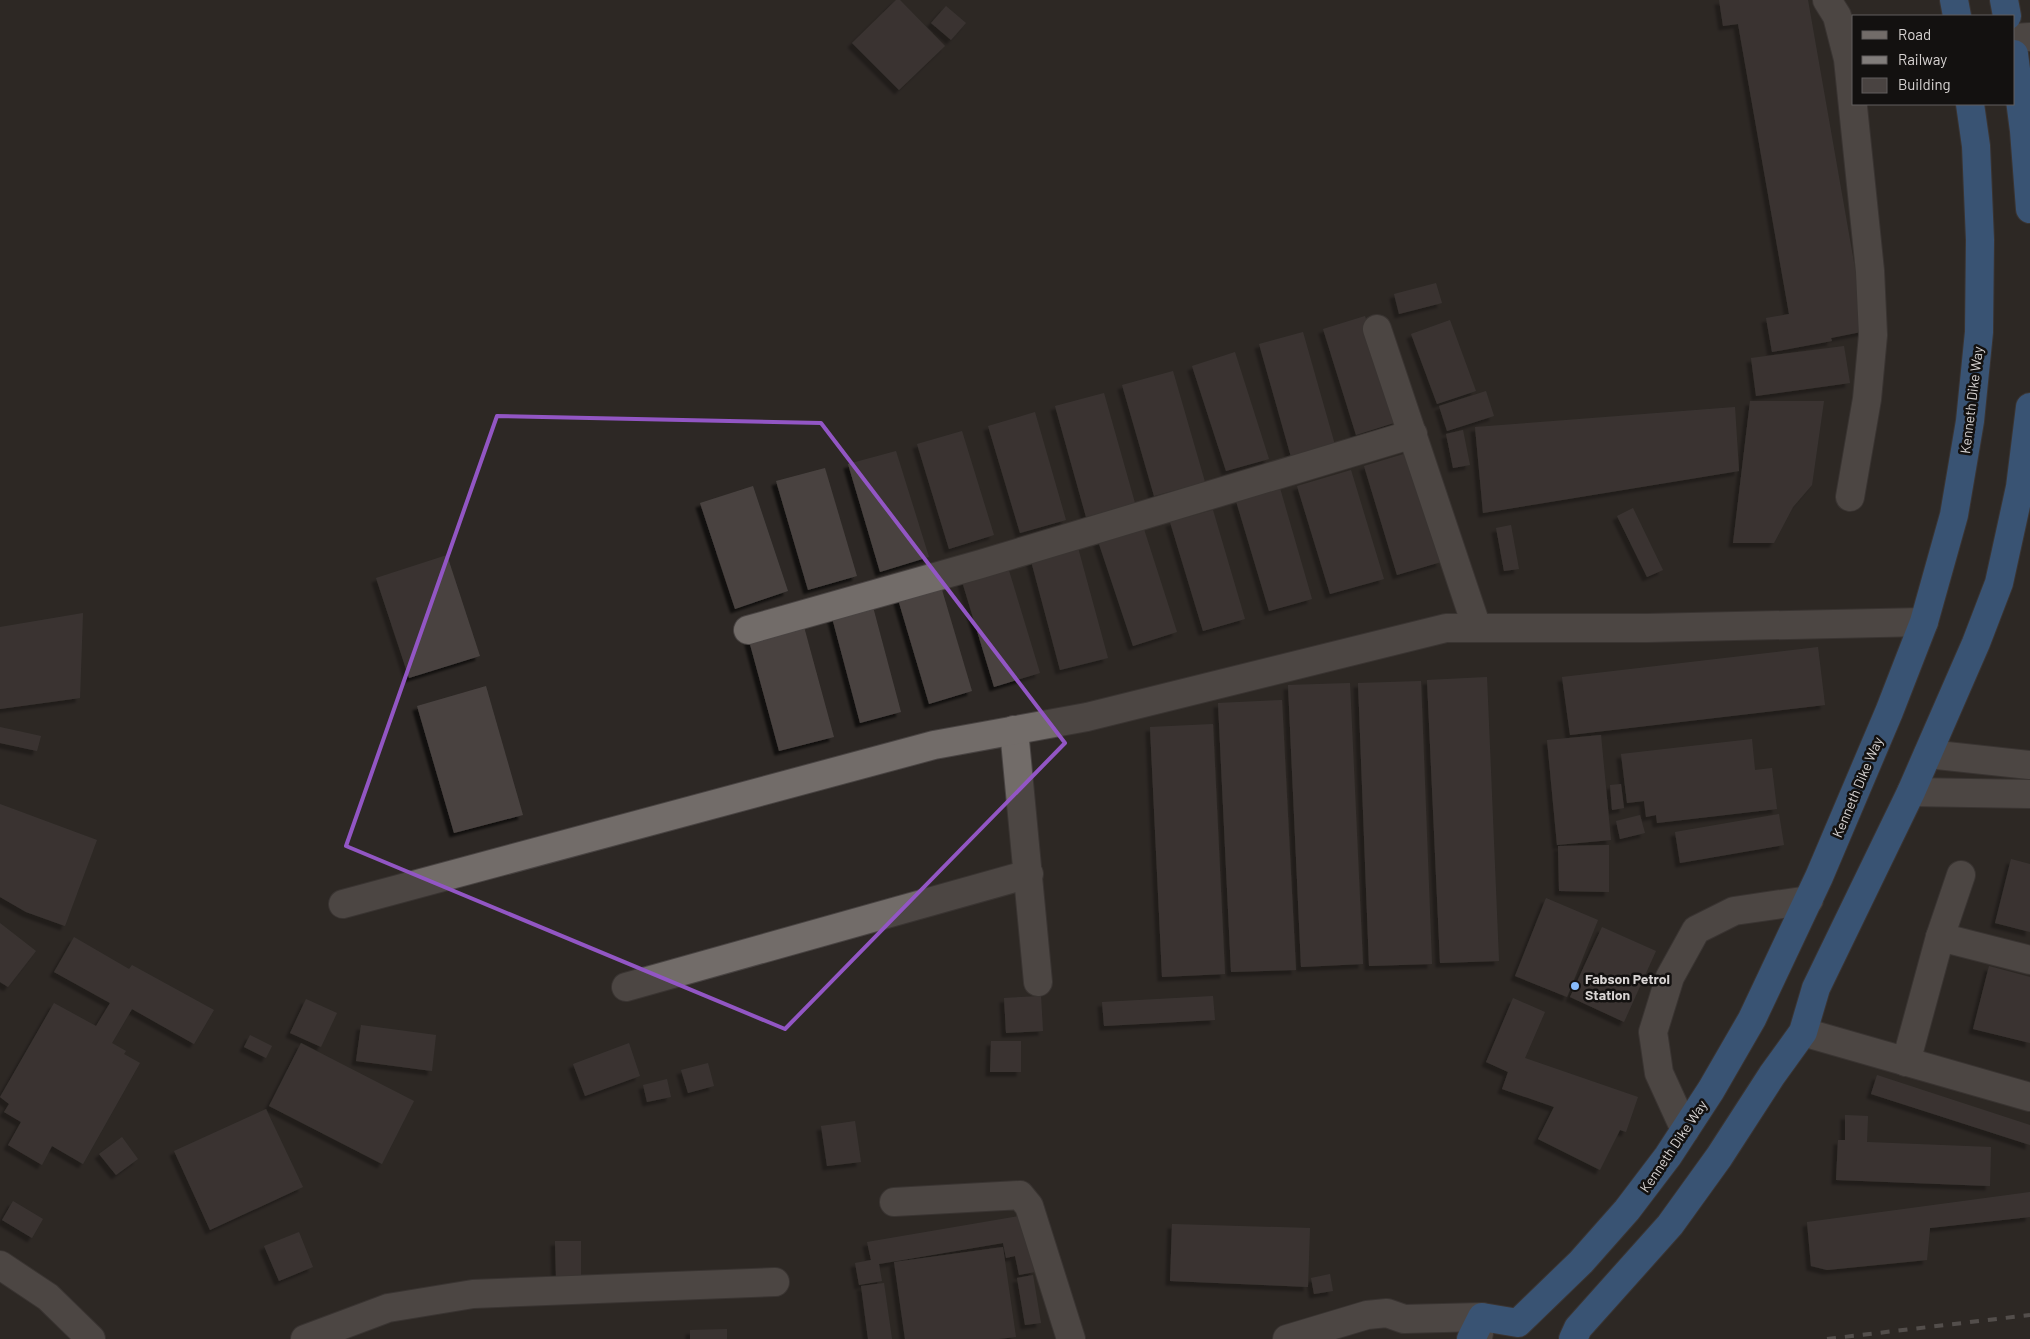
<svg xmlns="http://www.w3.org/2000/svg" width="2030" height="1339" viewBox="0 0 2030 1339" font-family="Barlow,sans-serif">
<defs>
<filter id="shadow"><feDropShadow dx="-4.5" dy="4.5" stdDeviation="1" flood-color="#0009"/></filter>
</defs>
<rect width="100%" height="100%" fill="#2d2825"/>
<g fill="#494341" filter="url(#shadow)">
<path d="M 896,0 L 900,0 L 945,46 L 899,90 L 852,43 Z"/>
<path d="M 1719,0 L 1808,0 L 1866,331 L 1831,338 L 1832,341 L 1772,352 L 1766,318 L 1789,314 L 1738,24 L 1723,26 Z"/>
<path d="M 946,6 L 966,23 L 951,40 L 931,23 Z"/>
<path d="M 1436,283 L 1442,303 L 1399,314 L 1394,294 Z"/>
<path d="M 1365,316 L 1397,422 L 1356,435 L 1323,329 Z"/>
<path d="M 1450,320 L 1476,391 L 1437,404 L 1411,334 Z"/>
<path d="M 1303,332 L 1335,445 L 1291,457 L 1259,344 Z"/>
<path d="M 1844,346 L 1850,383 L 1756,396 L 1751,358 Z"/>
<path d="M 1235,352 L 1269,459 L 1226,471 L 1192,366 Z"/>
<path d="M 1173,371 L 1205,482 L 1154,496 L 1122,385 Z"/>
<path d="M 1486,391 L 1494,416 L 1447,431 L 1439,406 Z"/>
<path d="M 1104,393 L 1135,503 L 1086,517 L 1055,406 Z"/>
<path d="M 1750,401 L 1824,401 L 1812,485 L 1793,507 L 1774,543 L 1733,543 Z"/>
<path d="M 1735,407 L 1739,471 L 1483,513 L 1475,427 Z"/>
<path d="M 1035,412 L 1066,520 L 1020,533 L 988,426 Z"/>
<path d="M 1463,430 L 1470,465 L 1453,468 L 1446,434 Z"/>
<path d="M 962,431 L 994,535 L 949,549 L 917,444 Z"/>
<path d="M 896,451 L 929,557 L 880,572 L 848,464 Z"/>
<path d="M 1407,453 L 1441,562 L 1397,575 L 1364,466 Z"/>
<path d="M 825,468 L 857,576 L 808,590 L 776,481 Z"/>
<path d="M 1351,470 L 1384,579 L 1330,594 L 1297,486 Z"/>
<path d="M 753,486 L 788,591 L 735,609 L 700,503 Z"/>
<path d="M 1280,488 L 1312,599 L 1269,611 L 1236,501 Z"/>
<path d="M 1633,508 L 1663,570 L 1647,577 L 1617,516 Z"/>
<path d="M 1213,510 L 1245,619 L 1203,631 L 1170,522 Z"/>
<path d="M 1511,525 L 1519,569 L 1504,571 L 1496,528 Z"/>
<path d="M 1143,526 L 1177,632 L 1133,646 L 1098,541 Z"/>
<path d="M 1077,544 L 1108,658 L 1060,670 L 1030,557 Z"/>
<path d="M 447,555 L 480,656 L 409,678 L 376,578 Z"/>
<path d="M 1007,564 L 1040,673 L 994,687 L 961,578 Z"/>
<path d="M 940,583 L 972,691 L 929,704 L 897,596 Z"/>
<path d="M 872,603 L 901,712 L 860,723 L 831,614 Z"/>
<path d="M 83,613 L 80,698 L 0,709 L 0,627 Z"/>
<path d="M 803,623 L 834,737 L 779,751 L 748,637 Z"/>
<path d="M 1818,647 L 1825,705 L 1570,735 L 1562,677 Z"/>
<path d="M 1487,677 L 1499,961 L 1440,963 L 1427,680 Z"/>
<path d="M 1421,681 L 1432,964 L 1369,966 L 1358,683 Z"/>
<path d="M 1350,683 L 1363,964 L 1301,967 L 1288,685 Z"/>
<path d="M 486,686 L 523,815 L 454,833 L 417,706 Z"/>
<path d="M 1282,700 L 1296,970 L 1231,972 L 1218,703 Z"/>
<path d="M 1213,724 L 1225,974 L 1162,977 L 1150,727 Z"/>
<path d="M 0,727 L 41,736 L 37,751 L 0,743 Z"/>
<path d="M 1601,735 L 1611,840 L 1557,845 L 1547,740 Z"/>
<path d="M 1752,739 L 1755,770 L 1772,768 L 1777,809 L 1657,823 L 1656,815 L 1646,817 L 1644,801 L 1627,803 L 1621,754 Z"/>
<path d="M 1621,784 L 1624,808 L 1612,810 L 1610,785 Z"/>
<path d="M 0,804 L 97,840 L 65,926 L 26,912 L 0,897 Z"/>
<path d="M 1779,814 L 1784,845 L 1680,863 L 1675,832 Z"/>
<path d="M 1640,815 L 1645,833 L 1620,839 L 1616,821 Z"/>
<path d="M 1609,845 L 1609,892 L 1559,891 L 1558,846 Z"/>
<path d="M 2011,859 L 2030,864 L 2030,932 L 1995,923 Z"/>
<path d="M 1546,898 L 1598,920 L 1567,997 L 1515,976 Z"/>
<path d="M 0,923 L 36,951 L 8,987 L 0,982 Z"/>
<path d="M 1602,927 L 1656,951 L 1624,1022 L 1570,997 Z"/>
<path d="M 74,937 L 129,969 L 132,965 L 214,1010 L 194,1044 L 132,1009 L 112,1043 L 126,1051 L 124,1054 L 140,1063 L 83,1164 L 52,1146 L 42,1165 L 8,1145 L 21,1122 L 4,1112 L 9,1104 L 0,1097 L 54,1003 L 96,1026 L 110,1003 L 54,972 Z"/>
<path d="M 1989,966 L 2030,977 L 2030,1043 L 1973,1029 Z"/>
<path d="M 1041,996 L 1043,1031 L 1006,1033 L 1004,998 Z"/>
<path d="M 1213,996 L 1215,1020 L 1104,1026 L 1102,1002 Z"/>
<path d="M 1513,998 L 1545,1012 L 1525,1058 L 1638,1097 L 1626,1132 L 1620,1130 L 1600,1170 L 1538,1139 L 1554,1107 L 1502,1089 L 1508,1072 L 1486,1062 Z"/>
<path d="M 306,999 L 337,1013 L 321,1047 L 290,1033 Z"/>
<path d="M 361,1025 L 436,1035 L 432,1071 L 356,1061 Z"/>
<path d="M 250,1035 L 272,1046 L 266,1058 L 244,1047 Z"/>
<path d="M 991,1041 L 1021,1041 L 1021,1072 L 990,1072 Z"/>
<path d="M 301,1043 L 414,1101 L 382,1164 L 269,1106 Z"/>
<path d="M 629,1043 L 640,1076 L 585,1096 L 573,1064 Z"/>
<path d="M 708,1063 L 714,1086 L 688,1093 L 681,1070 Z"/>
<path d="M 1877,1075 L 2030,1125 L 2030,1145 L 1871,1094 Z"/>
<path d="M 667,1079 L 671,1097 L 647,1102 L 643,1085 Z"/>
<path d="M 266,1109 L 303,1187 L 210,1230 L 174,1151 Z"/>
<path d="M 1845,1115 L 1868,1116 L 1867,1142 L 1991,1147 L 1990,1186 L 1836,1180 L 1838,1140 L 1845,1140 Z"/>
<path d="M 855,1121 L 861,1162 L 827,1166 L 821,1126 Z"/>
<path d="M 122,1137 L 138,1159 L 116,1175 L 99,1154 Z"/>
<path d="M 2030,1192 L 2030,1217 L 1930,1228 L 1927,1260 L 1827,1270 L 1811,1266 L 1807,1222 Z"/>
<path d="M 13,1201 L 43,1219 L 32,1238 L 2,1220 Z"/>
<path d="M 1025,1215 L 1035,1272 L 1019,1275 L 1015,1256 L 1006,1258 L 1003,1243 L 879,1264 L 882,1281 L 859,1285 L 855,1263 L 871,1260 L 867,1242 Z"/>
<path d="M 1172,1224 L 1310,1228 L 1308,1287 L 1170,1281 Z"/>
<path d="M 299,1232 L 313,1267 L 279,1281 L 264,1246 Z"/>
<path d="M 555,1241 L 581,1241 L 581,1278 L 556,1278 Z"/>
<path d="M 1003,1247 L 1016,1337 L 998,1339 L 905,1339 L 894,1262 Z"/>
<path d="M 1330,1274 L 1333,1291 L 1314,1294 L 1311,1278 Z"/>
<path d="M 1033,1275 L 1041,1323 L 1025,1325 L 1017,1278 Z"/>
<path d="M 884,1283 L 892,1339 L 868,1339 L 861,1286 Z"/>
<path d="M 727,1329 L 727,1339 L 690,1339 L 690,1330 Z"/>
</g>
<g fill="none" stroke-linecap="round" stroke-linejoin="round">
<defs>
<g id="minor">
<path d="M 1827,0 L 1837,16 L 1848,59 L 1870,271 L 1873,335 L 1867,399 L 1850,497"/>
<path d="M 2014,38 L 2030,37"/>
<path d="M 1377,329 L 1477,628"/>
<path d="M 748,630 L 981,564 L 1413,434"/>
<path d="M 1014,730 L 1038,982"/>
<path d="M 1928,754 L 2030,765"/>
<path d="M 1911,792 L 2030,794"/>
<path d="M 343,904 L 934,745 L 1087,717 L 1446,628 L 1647,628 L 1924,622"/>
<path d="M 1940,937 L 2030,960"/>
<path d="M 626,987 L 1029,874"/>
<path d="M 1803,1032 L 2030,1097"/>
<path d="M 1906,1062 L 1940,937 L 1961,875"/>
<path d="M 1685,1130 L 1659,1073 L 1653,1032 L 1670,977 L 1696,930 L 1734,911 L 1809,900"/>
<path d="M 894,1202 L 1020,1195 L 1029,1206 L 1071,1339"/>
<path d="M 0,1265 L 48,1297 L 91,1339"/>
<path d="M 305,1339 L 388,1308 L 473,1294 L 775,1282"/>
<path d="M 1287,1339 L 1367,1315 L 1387,1313 L 1404,1319 L 1482,1317 L 1478,1338"/>
</g>
<g id="highway">
<path d="M 1954,0 L 1957,16"/>
<path d="M 2004,0 L 2007,16"/>
<path d="M 2014,54 L 2024,131 L 2030,209"/>
<path d="M 1471,1339 L 1482,1317 L 1518,1323 L 1581,1262 L 1627,1210 L 1668,1156 L 1711,1090 L 1752,1019 L 1819,877 L 1889,712 L 1924,622 L 1954,515 L 1970,421 L 1979,332 L 1980,240 L 1976,146 L 1970,104"/>
<path d="M 1573,1339 L 1578,1328 L 1670,1225 L 1719,1157 L 1772,1075 L 1803,1032 L 1816,988 L 1911,792 L 1976,643 L 1999,583 L 2020,487 L 2030,407"/>
</g>
</defs>
<use href="#minor" stroke="#484342" stroke-width="30"/>
<use href="#highway" stroke="#484342" stroke-width="30"/>
<use href="#minor" stroke="#726c69" stroke-width="28"/>
<use href="#highway" stroke="#4887d3" stroke-width="28"/>
<path stroke="#817d7b" stroke-width="4" stroke-dasharray="9 9" stroke-linecap="butt" d="M 1827,1339 L 2030,1315"/>
</g>
<path d="M0 0H2030V1339H0ZM 497,416 L 821,423 L 1065,743 L 785,1029 L 346,846 Z" fill="#2d2825" fill-opacity=".55" fill-rule="evenodd"/>
<path fill="none" stroke="#9256c4" stroke-width="4" stroke-linejoin="round" d="M 497,416 L 821,423 L 1065,743 L 785,1029 L 346,846 Z"/>
<circle fill="#87bbfb" stroke="#131110" stroke-width="2" cx="1575" cy="986" r="5"/>
<g text-anchor="middle" dominant-baseline="central" stroke-width="5" stroke-linejoin="round" paint-order="stroke">
<g font-size="14" fill="#d8d4d3" stroke="#131110">
<text transform="translate(1971 400) rotate(-83)">Kenneth Dike Way</text>
<text transform="translate(1857 787) rotate(-67)">Kenneth Dike Way</text>
<text transform="translate(1673 1146) rotate(-56)">Kenneth Dike Way</text>
</g>
<g font-size="14" font-weight="bold" fill="#d8d4d3" stroke="#131110" text-anchor="start">
<text x="1585" y="978">Fabson Petrol<tspan x="1585" dy="16">Station</tspan></text>
</g>
</g>
<rect x="1852" y="15" width="162" height="90" fill="#131110" stroke="#625f5e"/>
<rect x="1862" y="31" width="25" height="8" fill="#726c69" stroke="#625f5e"/>
<text x="1898" y="40" font-size="15" fill="#d8d4d3">Road</text>
<rect x="1862" y="56" width="25" height="8" fill="#817d7b" stroke="#625f5e"/>
<text x="1898" y="65" font-size="15" fill="#d8d4d3">Railway</text>
<rect x="1862" y="78" width="25" height="15" fill="#494341" stroke="#625f5e"/>
<text x="1898" y="90" font-size="15" fill="#d8d4d3">Building</text>
</svg>
